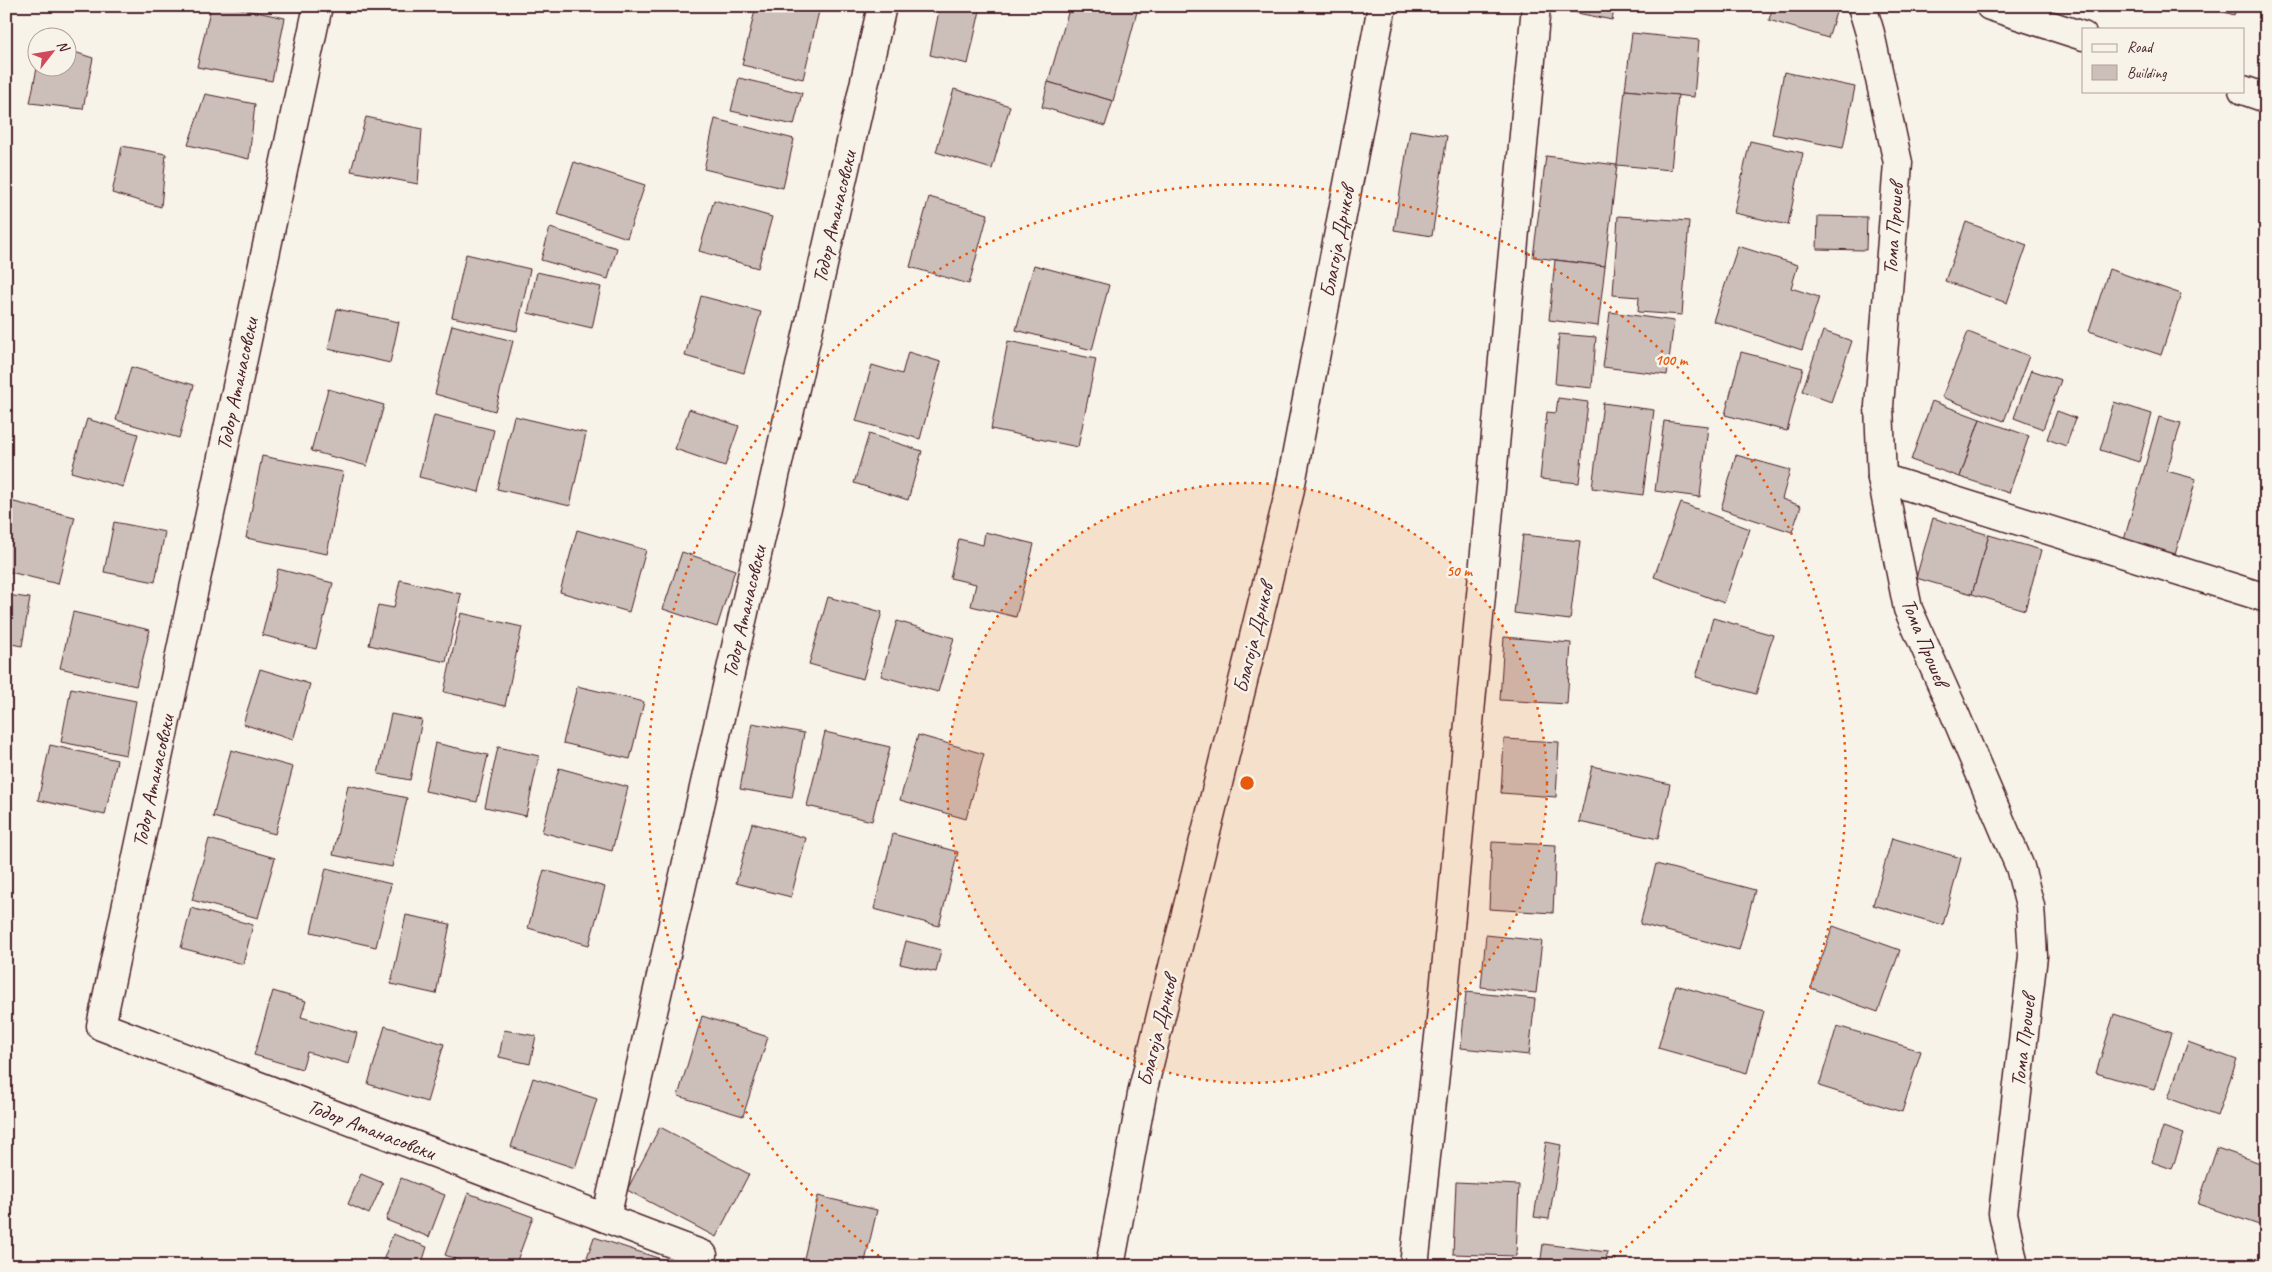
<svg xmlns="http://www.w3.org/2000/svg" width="2272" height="1272" viewBox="0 0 2272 1272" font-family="Caveat,sans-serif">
<rect width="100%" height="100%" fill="#f7f3e8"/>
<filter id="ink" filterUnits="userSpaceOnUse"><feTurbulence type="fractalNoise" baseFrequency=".02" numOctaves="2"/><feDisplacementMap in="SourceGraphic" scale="10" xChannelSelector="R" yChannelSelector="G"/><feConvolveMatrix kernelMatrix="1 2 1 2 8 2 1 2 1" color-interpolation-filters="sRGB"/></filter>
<g filter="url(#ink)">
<g fill="#ccbfb9" stroke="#4a1f2b">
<path d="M 211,6 L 228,6 L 285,18 L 272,81 L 197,67 Z"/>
<path d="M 756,6 L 820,7 L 803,79 L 742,65 Z"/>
<path d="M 940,6 L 981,6 L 968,64 L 930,55 Z"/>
<path d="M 1070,6 L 1138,8 L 1113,101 L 1048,82 Z"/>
<path d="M 1563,6 L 1615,6 L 1612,20 L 1562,10 Z"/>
<path d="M 1773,6 L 1838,6 L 1828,38 L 1769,20 Z"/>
<path d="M 2206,6 L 2237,6 L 2234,15 Z"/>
<path d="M 1632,33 L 1699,40 L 1694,97 L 1625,90 Z"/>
<path d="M 68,50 L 93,58 L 83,109 L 30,103 L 38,63 L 38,68 L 68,68 Z"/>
<path d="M 1784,72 L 1855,87 L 1843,148 L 1772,134 Z"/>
<path d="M 739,78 L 802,93 L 794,125 L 731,111 Z"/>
<path d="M 1048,82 L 1113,101 L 1105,126 L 1042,107 Z"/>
<path d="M 954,89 L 1010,106 L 992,169 L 936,152 Z"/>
<path d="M 1625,90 L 1678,95 L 1671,170 L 1617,165 Z"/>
<path d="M 205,94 L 255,104 L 249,159 L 188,145 Z"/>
<path d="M 366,117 L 422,129 L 418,184 L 351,171 Z"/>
<path d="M 715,119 L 794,139 L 783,188 L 704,169 Z"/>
<path d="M 1410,130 L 1447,136 L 1432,236 L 1394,230 Z"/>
<path d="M 1750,141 L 1803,153 L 1788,225 L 1734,213 Z"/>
<path d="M 122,146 L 166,154 L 161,207 L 112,193 Z"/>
<path d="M 1546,156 L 1617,165 L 1605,266 L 1533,257 Z"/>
<path d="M 574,162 L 645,185 L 627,238 L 557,214 Z"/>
<path d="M 929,197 L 988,214 L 969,284 L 910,267 Z"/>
<path d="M 714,200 L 772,217 L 758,268 L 699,251 Z"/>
<path d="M 1618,216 L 1689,221 L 1682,315 L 1638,312 L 1639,297 L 1613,295 Z"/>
<path d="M 1818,216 L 1867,217 L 1866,250 L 1817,249 Z"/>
<path d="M 1966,222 L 2027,245 L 2007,303 L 1945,281 Z"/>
<path d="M 550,228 L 617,248 L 608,279 L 541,260 Z"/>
<path d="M 1738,246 L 1798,265 L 1791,288 L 1819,297 L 1802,350 L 1713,321 Z"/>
<path d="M 466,254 L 530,269 L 517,331 L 452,317 Z"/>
<path d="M 1555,260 L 1605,266 L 1598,326 L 1549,320 Z"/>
<path d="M 1034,265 L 1109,285 L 1092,350 L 1016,330 Z"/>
<path d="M 2109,269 L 2181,294 L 2161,355 L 2089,331 Z"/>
<path d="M 537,272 L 601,287 L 592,328 L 528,313 Z"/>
<path d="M 701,296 L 761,312 L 744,373 L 685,356 Z"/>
<path d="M 337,309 L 399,322 L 390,363 L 328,349 Z"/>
<path d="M 1610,312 L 1674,321 L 1667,375 L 1603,367 Z"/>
<path d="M 452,325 L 513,341 L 495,411 L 435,394 Z"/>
<path d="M 1823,331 L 1852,341 L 1831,402 L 1802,391 Z"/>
<path d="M 1968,332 L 2029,356 L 2004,421 L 1942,397 Z"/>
<path d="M 1559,334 L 1596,337 L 1592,388 L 1555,384 Z"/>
<path d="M 1008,341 L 1096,359 L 1078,447 L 991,429 Z"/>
<path d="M 908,352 L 941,362 L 920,439 L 856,421 L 872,365 L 902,374 Z"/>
<path d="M 1741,352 L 1803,368 L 1787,431 L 1725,415 Z"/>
<path d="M 131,367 L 194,385 L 179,438 L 116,420 Z"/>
<path d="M 2031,370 L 2061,380 L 2043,429 L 2014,418 Z"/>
<path d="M 328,389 L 384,405 L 367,466 L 311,451 Z"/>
<path d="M 1558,398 L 1588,402 L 1579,483 L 1540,479 L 1547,412 L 1556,413 Z"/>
<path d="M 1932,401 L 1980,419 L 1960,477 L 1911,460 Z"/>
<path d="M 2114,402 L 2152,414 L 2139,462 L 2100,450 Z"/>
<path d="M 1603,403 L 1654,410 L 1643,495 L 1592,488 Z"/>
<path d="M 689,409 L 739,426 L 725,466 L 675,449 Z"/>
<path d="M 2057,411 L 2076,418 L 2066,446 L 2047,439 Z"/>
<path d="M 434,415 L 494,430 L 479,492 L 419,477 Z"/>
<path d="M 514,416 L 586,433 L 570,506 L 497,489 Z"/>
<path d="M 2159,417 L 2181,423 L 2167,471 L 2196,479 L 2175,555 L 2124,540 Z"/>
<path d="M 87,419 L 138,434 L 123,487 L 71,472 Z"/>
<path d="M 1980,419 L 2029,436 L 2009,493 L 1960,477 Z"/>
<path d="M 1664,421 L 1708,426 L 1700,497 L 1655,491 Z"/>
<path d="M 869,434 L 922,451 L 908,500 L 854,483 Z"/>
<path d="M 1736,455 L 1790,470 L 1782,499 L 1801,506 L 1792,532 L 1721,509 Z"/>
<path d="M 262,456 L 343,472 L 327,554 L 246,538 Z"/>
<path d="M 6,500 L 75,517 L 58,584 L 6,571 Z"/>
<path d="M 1681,503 L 1750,529 L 1724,603 L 1654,577 Z"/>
<path d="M 1933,518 L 1989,535 L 1972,594 L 1916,578 Z"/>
<path d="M 114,522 L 165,532 L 155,582 L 104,572 Z"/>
<path d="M 577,530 L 646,550 L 629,612 L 560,592 Z"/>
<path d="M 985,532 L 1034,544 L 1016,617 L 971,606 L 976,584 L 950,578 L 959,539 L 983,545 Z"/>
<path d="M 1523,535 L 1580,541 L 1570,620 L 1514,613 Z"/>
<path d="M 1989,535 L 2041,550 L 2025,610 L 1972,594 Z"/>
<path d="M 682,552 L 735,570 L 717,627 L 663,609 Z"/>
<path d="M 278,569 L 333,583 L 316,649 L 262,635 Z"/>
<path d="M 400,580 L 461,594 L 446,662 L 369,645 L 378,605 L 394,608 Z"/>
<path d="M 6,595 L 30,598 L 22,646 L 6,643 Z"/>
<path d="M 828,597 L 882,612 L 863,679 L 809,664 Z"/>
<path d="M 73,612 L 150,630 L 136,686 L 60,668 Z"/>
<path d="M 461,613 L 522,627 L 505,706 L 444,692 Z"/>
<path d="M 1713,618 L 1773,635 L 1756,694 L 1696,677 Z"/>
<path d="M 897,621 L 954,638 L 938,692 L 881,676 Z"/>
<path d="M 1504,637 L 1571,643 L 1567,704 L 1500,700 Z"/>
<path d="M 260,669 L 310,684 L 293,740 L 243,724 Z"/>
<path d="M 577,686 L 644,702 L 630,759 L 563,743 Z"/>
<path d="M 71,688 L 136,701 L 126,755 L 61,742 Z"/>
<path d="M 391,714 L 422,720 L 410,780 L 378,774 Z"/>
<path d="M 752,723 L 804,733 L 792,798 L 740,789 Z"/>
<path d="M 825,732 L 890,747 L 872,821 L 807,806 Z"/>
<path d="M 918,735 L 984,754 L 966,819 L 900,800 Z"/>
<path d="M 1504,739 L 1559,742 L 1556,797 L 1501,793 Z"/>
<path d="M 435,743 L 488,755 L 477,802 L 425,791 Z"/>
<path d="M 50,745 L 117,760 L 105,815 L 38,800 Z"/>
<path d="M 498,747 L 539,756 L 526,816 L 485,807 Z"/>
<path d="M 231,750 L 293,767 L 275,834 L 213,817 Z"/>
<path d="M 1592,766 L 1670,784 L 1658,839 L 1579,822 Z"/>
<path d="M 559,768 L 628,787 L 612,851 L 542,832 Z"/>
<path d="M 348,785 L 407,798 L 392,867 L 333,855 Z"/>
<path d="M 752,823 L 806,838 L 791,897 L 736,883 Z"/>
<path d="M 893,834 L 958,852 L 939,926 L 874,909 Z"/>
<path d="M 1892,838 L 1961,858 L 1943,925 L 1873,905 Z"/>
<path d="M 209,839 L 275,858 L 258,918 L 192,900 Z"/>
<path d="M 1492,842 L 1556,845 L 1553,913 L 1489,909 Z"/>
<path d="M 1656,864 L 1755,890 L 1739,950 L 1640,924 Z"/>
<path d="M 326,868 L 391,884 L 376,947 L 311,932 Z"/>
<path d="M 544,870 L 605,887 L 589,945 L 528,928 Z"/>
<path d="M 191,908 L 253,925 L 243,964 L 181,948 Z"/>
<path d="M 406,915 L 450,924 L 436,994 L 391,984 Z"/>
<path d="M 1833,926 L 1900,950 L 1878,1012 L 1811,988 Z"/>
<path d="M 1486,935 L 1542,941 L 1536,993 L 1481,987 Z"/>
<path d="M 906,941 L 941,950 L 936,972 L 900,964 Z"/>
<path d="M 1676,985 L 1764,1011 L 1747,1073 L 1658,1048 Z"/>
<path d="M 273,991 L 306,1001 L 301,1017 L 357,1033 L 349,1064 L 307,1052 L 302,1069 L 254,1055 Z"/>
<path d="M 1466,992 L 1535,999 L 1529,1055 L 1461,1048 Z"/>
<path d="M 2114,1014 L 2172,1033 L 2154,1090 L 2096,1073 Z"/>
<path d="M 702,1016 L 768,1037 L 743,1116 L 678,1096 Z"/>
<path d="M 385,1026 L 444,1044 L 427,1102 L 368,1084 Z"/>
<path d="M 1837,1026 L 1921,1051 L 1902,1112 L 1819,1086 Z"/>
<path d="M 504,1030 L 536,1036 L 530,1064 L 499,1057 Z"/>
<path d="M 2188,1042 L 2237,1060 L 2217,1116 L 2168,1098 Z"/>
<path d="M 533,1078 L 597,1099 L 575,1168 L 511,1147 Z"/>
<path d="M 660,1127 L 749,1174 L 716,1237 L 627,1190 Z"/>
<path d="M 2163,1127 L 2184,1134 L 2172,1169 L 2152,1162 Z"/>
<path d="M 1546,1142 L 1561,1145 L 1549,1219 L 1534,1217 Z"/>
<path d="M 2217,1148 L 2266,1165 L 2266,1214 L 2262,1226 L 2198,1204 Z"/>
<path d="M 361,1174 L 383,1183 L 369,1214 L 348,1204 Z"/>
<path d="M 401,1178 L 445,1195 L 429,1237 L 386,1220 Z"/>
<path d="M 1456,1182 L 1519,1185 L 1516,1256 L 1453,1254 Z"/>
<path d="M 468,1193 L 533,1217 L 515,1266 L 473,1266 L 445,1255 Z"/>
<path d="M 818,1196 L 877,1210 L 864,1266 L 814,1266 L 803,1263 Z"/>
<path d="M 393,1234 L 427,1247 L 421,1266 L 381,1266 Z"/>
<path d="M 594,1237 L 670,1262 L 669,1266 L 584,1266 Z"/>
<path d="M 1543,1244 L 1607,1252 L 1606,1266 L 1540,1266 Z"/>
</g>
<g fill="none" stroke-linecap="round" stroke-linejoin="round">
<defs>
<g id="street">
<path d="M 318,6 L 101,1026 L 703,1255"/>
<path d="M 1990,6 L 2083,36"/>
<path d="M 2243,90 L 2266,98"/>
<path d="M 1882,478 L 2266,598"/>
<path d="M 606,1218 L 882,6"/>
<path d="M 1110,1266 L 1143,1089 L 1289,494 L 1382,6"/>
<path d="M 1414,1266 L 1444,991 L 1536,6"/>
</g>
<path id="secondary" d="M 1862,6 L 1870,33 L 1898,163 L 1879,406 L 1882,478 L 1908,609 L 1951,705 L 2020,867 L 2030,906 L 2033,956 L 2003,1213 L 2014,1266"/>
</defs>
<use href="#street" stroke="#4a1f2b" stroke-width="31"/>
<use href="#secondary" stroke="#4a1f2b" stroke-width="31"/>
<use href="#street" stroke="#f7f3e8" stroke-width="28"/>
<use href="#secondary" stroke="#f7f3e8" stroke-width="28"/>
</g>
</g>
<circle cx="1247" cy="783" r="300" fill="#e8590c" fill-opacity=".12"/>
<g fill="none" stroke="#e8590c" stroke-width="2.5" stroke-dasharray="2.5 5">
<circle cx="1247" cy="783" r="300"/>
<path d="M891 1265A599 599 0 1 1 1603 1265"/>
</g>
<g text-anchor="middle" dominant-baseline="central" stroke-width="5" stroke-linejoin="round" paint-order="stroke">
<g font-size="21" fill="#4a1f2b" stroke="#f7f3e8">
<text transform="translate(834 217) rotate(-77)">Тодор Атанасовски</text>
<text transform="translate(1893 229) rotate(-86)">Тома Прошев</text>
<text transform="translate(1337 242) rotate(-79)">Благоја Дрнков</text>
<text transform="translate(237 384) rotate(-78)">Тодор Атанасовски</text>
<text transform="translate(744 612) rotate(-77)">Тодор Атанасовски</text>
<text transform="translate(1253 638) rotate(-76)">Благоја Дрнков</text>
<text transform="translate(1925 642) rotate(68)">Тома Прошев</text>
<text transform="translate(153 781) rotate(-78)">Тодор Атанасовски</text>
<text transform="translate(1157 1031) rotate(-76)">Благоја Дрнков</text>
<text transform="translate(2023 1041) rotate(-83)">Тома Прошев</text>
<text transform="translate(371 1129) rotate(21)">Тодор Атанасовски</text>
</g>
</g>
<circle cx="1247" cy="783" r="8" fill="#e8590c" stroke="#f7f3e8" stroke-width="2.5"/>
<g font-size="15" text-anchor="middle" font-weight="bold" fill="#e8590c" stroke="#f7f3e8" stroke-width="5" stroke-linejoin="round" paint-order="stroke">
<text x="1671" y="365">100 m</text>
<text x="1459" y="576">50 m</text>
</g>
<rect width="2272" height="1272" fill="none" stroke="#f7f3e8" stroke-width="25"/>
<rect x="12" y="12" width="2247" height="1247" fill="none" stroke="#4a1f2b" stroke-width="2" filter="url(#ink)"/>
<rect x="2082" y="28" width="162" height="65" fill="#f7f3e8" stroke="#b29e9c"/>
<rect x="2092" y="44" width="25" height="8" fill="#f7f3e8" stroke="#b29e9c"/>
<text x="2127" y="52" font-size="15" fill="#4a1f2b">Road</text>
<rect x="2092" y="65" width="25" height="15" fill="#ccbfb9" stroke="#b29e9c"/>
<text x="2127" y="78" font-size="15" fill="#4a1f2b">Building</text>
<g transform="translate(52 52) rotate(59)"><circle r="24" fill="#f7f3e8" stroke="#b29e9c"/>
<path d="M0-4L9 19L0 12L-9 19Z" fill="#d1495b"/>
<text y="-8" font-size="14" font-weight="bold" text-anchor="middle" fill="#4a1f2b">N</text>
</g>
</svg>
